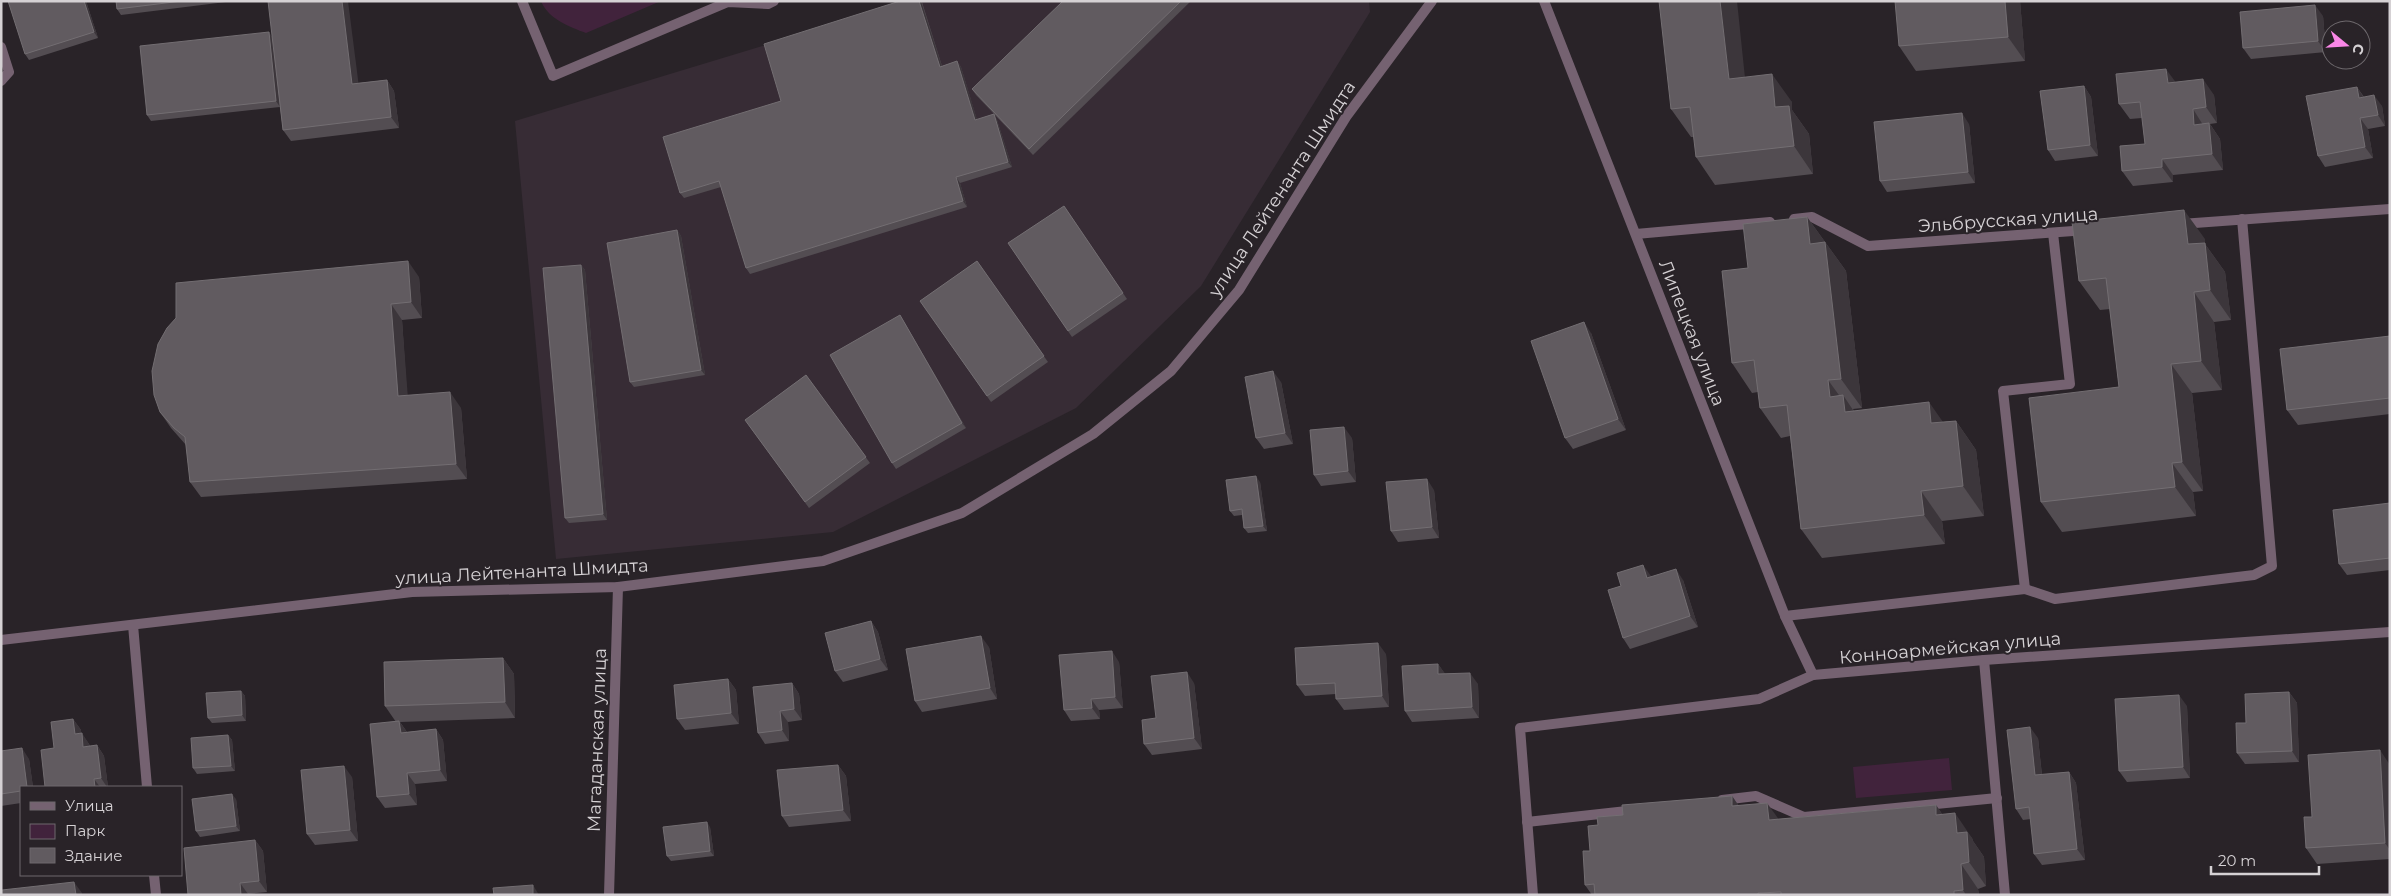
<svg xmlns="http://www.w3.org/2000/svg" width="2391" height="896" viewBox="0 0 2391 896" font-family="Montserrat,sans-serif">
<rect width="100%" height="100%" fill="#292328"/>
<path fill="#372c35" d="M 911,1 L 1369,1 L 1370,12 L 1201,286 L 1076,408 L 833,532 L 556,559 L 515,121 Z"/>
<g fill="#41233c">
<path d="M 541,1 L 661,1 L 586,33 C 570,27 548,19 541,1 Z"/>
<path d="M 1949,758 L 1952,790 L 1856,798 L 1853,767 Z"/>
</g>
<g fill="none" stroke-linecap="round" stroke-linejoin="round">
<g stroke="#756271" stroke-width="10">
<path d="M 522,1 L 553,76 L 728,2 L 768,4 L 774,1"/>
<path d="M 1,47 L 9,72 L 1,81"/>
<path d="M 1794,219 L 1812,217 L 1868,246 L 2087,230"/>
<path d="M 2181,224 L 2390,209"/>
<path d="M 1636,234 L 1770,222"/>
<path d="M 2025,589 L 2055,599 L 2254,575 L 2272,566 L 2242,219"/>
<path d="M 1785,616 L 2025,589 L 2003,391 L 2070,384 L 2053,233"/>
<path d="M 1984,660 L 2005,895"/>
<path d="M 1722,800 L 1756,796 L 1804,817 L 1997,798"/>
<path d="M 1527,822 L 1636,810"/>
</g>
<g stroke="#756271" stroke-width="10">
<path d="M 1544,1 L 1785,616 L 1813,675"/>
<path d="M 133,625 L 147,787"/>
<path d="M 154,875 L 156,895"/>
<path d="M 609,895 L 618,587"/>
<path d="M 1533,895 L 1520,728 L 1759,699 L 1813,675 L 1984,660 L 2390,632"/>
</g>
<path stroke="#756271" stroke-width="10" d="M 1,640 L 412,592 L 618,587 L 823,561 L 962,513 L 1093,434 L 1171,371 L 1239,290 L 1346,117 L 1432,1"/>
</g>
<g fill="#534d52">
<path d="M 86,1 L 98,38 L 29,60 L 25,54 Z"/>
<path d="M 116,1 L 234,1 L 121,15 L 117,9 Z"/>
<path d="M 1063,1 L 1191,1 L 1033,155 L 976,95 L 972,89 Z"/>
<path d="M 2020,1 L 2025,61 L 1916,71 L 1899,46 Z"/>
<path d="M 922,2 L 942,66 L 957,61 L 961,67 L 977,120 L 994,114 L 997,120 L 1012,167 L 960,183 L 967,207 L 750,274 L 746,268 L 721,187 L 684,198 L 680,193 L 781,101 Z"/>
<path d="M 2323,16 L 2326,52 L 2251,59 L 2243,48 Z"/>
<path d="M 272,36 L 358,83 L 387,80 L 394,91 L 399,128 L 291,141 L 283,130 L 280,107 L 151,121 L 147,115 Z"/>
<path d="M 1745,77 L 1792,102 L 1792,110 L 1809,134 L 1813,174 L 1715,185 L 1696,157 L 1694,137 L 1691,137 L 1671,109 Z"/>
<path d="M 2175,82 L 2214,95 L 2217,123 L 2210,124 L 2220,139 L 2223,170 L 2173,175 L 2173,182 L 2133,186 L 2122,171 L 2145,144 L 2142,118 L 2130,119 L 2119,104 Z"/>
<path d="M 2084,86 L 2091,97 L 2098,156 L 2055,161 L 2048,150 Z"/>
<path d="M 2357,87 L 2364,97 L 2382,106 L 2385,126 L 2368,129 L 2373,158 L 2325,167 L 2318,156 Z"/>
<path d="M 1969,124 L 1975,183 L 1887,192 L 1880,181 Z"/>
<path d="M 1064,206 L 1127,299 L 1072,337 L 1008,243 Z"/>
<path d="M 1807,217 L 1846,271 L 1862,408 L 1853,409 L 1854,411 L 1943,422 L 1956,421 L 1976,450 L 1984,516 L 1942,521 L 1945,544 L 1822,558 L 1801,529 L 1790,436 L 1781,438 L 1760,408 L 1758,392 L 1752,393 L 1732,363 Z"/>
<path d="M 677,230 L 681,236 L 705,375 L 634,387 L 630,382 Z"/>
<path d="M 2205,239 L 2205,244 L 2225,272 L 2231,320 L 2214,322 L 2222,390 L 2192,393 L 2203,491 L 2193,492 L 2196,516 L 2062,532 L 2041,502 L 2119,387 L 2110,309 L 2100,310 L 2079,281 Z"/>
<path d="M 977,261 L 1048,362 L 991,402 L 920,301 Z"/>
<path d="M 581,265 L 585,270 L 607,520 L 569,523 L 565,518 Z"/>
<path d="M 419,277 L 422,318 L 402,320 L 407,395 L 461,408 L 467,479 L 201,497 L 190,482 L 186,445 L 171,428 L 160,412 Z"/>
<path d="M 900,315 L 966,428 L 896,469 L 892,463 Z"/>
<path d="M 1591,333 L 1626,430 L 1573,449 L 1565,438 Z"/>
<path d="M 2390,336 L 2390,414 L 2298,425 L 2287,410 Z"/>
<path d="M 806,375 L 870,463 L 809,508 L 745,420 Z"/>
<path d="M 1281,382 L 1293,444 L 1264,449 L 1256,438 Z"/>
<path d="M 1352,438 L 1356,482 L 1321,486 L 1314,475 Z"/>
<path d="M 1260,482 L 1267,531 L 1248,533 L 1244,528 L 1242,515 L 1234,516 L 1230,511 Z"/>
<path d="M 1434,490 L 1439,538 L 1398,542 L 1391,531 Z"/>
<path d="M 2390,503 L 2390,570 L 2347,575 L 2339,564 Z"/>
<path d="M 1651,576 L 1651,577 L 1683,580 L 1698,627 L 1630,649 L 1623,638 L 1621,586 Z"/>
<path d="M 871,621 L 878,632 L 888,670 L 843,682 L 835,671 Z"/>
<path d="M 989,647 L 997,699 L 922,712 L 915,701 Z"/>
<path d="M 1386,654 L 1389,707 L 1344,710 L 1336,699 L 1336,694 L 1305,696 L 1297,685 Z"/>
<path d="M 503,658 L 514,674 L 515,718 L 400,722 L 407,732 L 436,729 L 443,740 L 447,781 L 415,784 L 417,805 L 385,808 L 377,797 L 396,722 L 385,706 Z"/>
<path d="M 1119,662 L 1123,708 L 1099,710 L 1100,719 L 1071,721 L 1064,710 Z"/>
<path d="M 1438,664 L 1445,674 L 1478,684 L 1479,718 L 1412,722 L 1405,711 Z"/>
<path d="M 728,679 L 736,690 L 739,724 L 685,730 L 677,719 Z"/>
<path d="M 792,683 L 799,694 L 802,720 L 788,722 L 789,741 L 765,744 L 758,733 Z"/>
<path d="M 1194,683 L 1202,749 L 1152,755 L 1144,744 L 1156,718 Z"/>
<path d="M 241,691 L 245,696 L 246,721 L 212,723 L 208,718 Z"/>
<path d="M 2289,692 L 2297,703 L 2299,762 L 2245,764 L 2237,753 L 2246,723 Z"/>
<path d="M 2187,706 L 2190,778 L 2127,782 L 2119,771 Z"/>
<path d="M 73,719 L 81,730 L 81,733 L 89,744 L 90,746 L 97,745 L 104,756 L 108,787 L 45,787 L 54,748 Z"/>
<path d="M 228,735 L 232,740 L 235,771 L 197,774 L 193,768 Z"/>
<path d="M 2038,738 L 2042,775 L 2069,772 L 2076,783 L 2085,860 L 2042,865 L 2034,854 L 2031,819 L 2023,820 L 2016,809 Z"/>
<path d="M 1,751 L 29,759 L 33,787 L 21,787 L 21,803 L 1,806 Z"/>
<path d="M 838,765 L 846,776 L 851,821 L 789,827 L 782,816 Z"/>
<path d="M 2390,765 L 2390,859 L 2317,864 L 2306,848 L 2312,817 Z"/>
<path d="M 352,777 L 358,841 L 315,845 L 307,834 Z"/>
<path d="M 1732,796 L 1739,806 L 1778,819 L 1936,805 L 1942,814 L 1972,838 L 1973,841 L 1984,857 L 1986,886 L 1978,889 L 1979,895 L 1592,895 L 1585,885 L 1590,851 L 1598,825 L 1623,815 Z"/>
<path d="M 236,799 L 240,831 L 200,837 L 196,831 Z"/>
<path d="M 710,827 L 714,856 L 671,861 L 667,856 Z"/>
<path d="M 255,840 L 263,851 L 267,892 L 248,894 L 188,895 Z"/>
</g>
<g fill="#3c363b">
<path d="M 84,1 L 86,1 L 98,38 L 94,32 Z"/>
<path d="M 342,1 L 348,1 L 360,95 L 352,84 Z"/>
<path d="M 919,1 L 921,1 L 944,73 L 940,67 Z"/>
<path d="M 1720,1 L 1737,1 L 1748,107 L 1729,79 Z"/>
<path d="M 2005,1 L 2020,1 L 2025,61 L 2008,37 Z"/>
<path d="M 2315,5 L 2323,16 L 2326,52 L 2318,41 Z"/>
<path d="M 269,32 L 273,38 L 280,107 L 276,101 Z"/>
<path d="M 957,61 L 961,67 L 979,126 L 975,120 Z"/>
<path d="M 2166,69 L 2177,84 L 2168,83 Z"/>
<path d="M 1772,74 L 1792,102 L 1792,110 L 1809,134 L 1813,174 L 1794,146 L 1775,107 Z"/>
<path d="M 2203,79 L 2214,95 L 2217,123 L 2206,107 Z"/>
<path d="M 387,80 L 394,91 L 399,128 L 391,117 Z"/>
<path d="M 2084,86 L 2091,97 L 2098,156 L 2090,145 Z"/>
<path d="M 2357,87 L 2364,98 L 2359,98 Z"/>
<path d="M 2374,95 L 2382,106 L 2385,126 L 2378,115 Z"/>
<path d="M 2193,109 L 2203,125 L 2194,125 Z"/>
<path d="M 1962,113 L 1969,124 L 1975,183 L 1968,172 Z"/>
<path d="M 994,114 L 997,120 L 1012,167 L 1008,162 Z"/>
<path d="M 2360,118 L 2368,129 L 2373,158 L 2365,147 Z"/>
<path d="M 2209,123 L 2220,139 L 2223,170 L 2212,154 Z"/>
<path d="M 2162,159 L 2173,175 L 2173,182 L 2162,167 Z"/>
<path d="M 956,177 L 960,183 L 967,207 L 963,201 Z"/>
<path d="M 2184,210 L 2205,239 L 2205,244 L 2225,272 L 2231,320 L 2210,290 L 2188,244 Z"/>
<path d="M 1807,217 L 1846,271 L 1862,408 L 1841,379 L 1810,244 Z"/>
<path d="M 677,230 L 681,236 L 705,375 L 701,370 Z"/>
<path d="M 408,261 L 419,277 L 422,318 L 411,302 Z"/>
<path d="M 581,265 L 585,270 L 607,520 L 603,514 Z"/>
<path d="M 2194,292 L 2214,322 L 2222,390 L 2201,361 Z"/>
<path d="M 391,304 L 402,320 L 409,412 L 398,396 Z"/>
<path d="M 900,315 L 903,320 L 966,428 L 962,423 Z"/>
<path d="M 1584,322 L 1591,333 L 1626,430 L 1618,419 Z"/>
<path d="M 2171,364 L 2192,393 L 2203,491 L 2182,462 Z"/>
<path d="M 1273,371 L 1281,382 L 1293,444 L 1285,433 Z"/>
<path d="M 1828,380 L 1844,402 L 1843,395 L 1863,425 L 1866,442 L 1830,397 Z"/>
<path d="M 450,392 L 461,408 L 467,479 L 456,464 Z"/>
<path d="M 1929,402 L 1950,432 L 1931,423 Z"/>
<path d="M 1956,421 L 1976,450 L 1984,516 L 1963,486 Z"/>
<path d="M 1344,427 L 1352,438 L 1356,482 L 1348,471 Z"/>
<path d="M 2172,463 L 2193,492 L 2196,516 L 2175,487 Z"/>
<path d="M 1256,476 L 1260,482 L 1267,531 L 1263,526 Z"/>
<path d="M 1427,479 L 1434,490 L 1439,538 L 1432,527 Z"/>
<path d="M 1921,491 L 1942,521 L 1945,544 L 1924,515 Z"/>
<path d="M 1643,565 L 1651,576 L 1655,589 L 1647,578 Z"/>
<path d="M 1676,569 L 1683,580 L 1698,627 L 1690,616 Z"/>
<path d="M 871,621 L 878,632 L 888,670 L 880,659 Z"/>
<path d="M 981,636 L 989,647 L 997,699 L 990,688 Z"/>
<path d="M 1378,643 L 1386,654 L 1389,707 L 1382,696 Z"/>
<path d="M 1112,651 L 1119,662 L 1123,708 L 1115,697 Z"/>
<path d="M 503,658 L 514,674 L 515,718 L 505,702 Z"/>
<path d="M 1438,664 L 1446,675 L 1438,674 Z"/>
<path d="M 1187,672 L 1194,683 L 1202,749 L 1194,738 Z"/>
<path d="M 1470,673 L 1478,684 L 1479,718 L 1472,707 Z"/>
<path d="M 728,679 L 736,690 L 739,724 L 731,713 Z"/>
<path d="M 792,683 L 799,694 L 802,720 L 794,709 Z"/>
<path d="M 241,691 L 245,696 L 246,721 L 242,715 Z"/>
<path d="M 2289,692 L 2297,703 L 2299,762 L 2292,751 Z"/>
<path d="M 2179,695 L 2187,706 L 2190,778 L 2183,767 Z"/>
<path d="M 1091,699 L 1099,710 L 1100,719 L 1092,708 Z"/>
<path d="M 780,711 L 788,722 L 789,741 L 782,730 Z"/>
<path d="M 73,719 L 81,730 L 82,745 L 75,734 Z"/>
<path d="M 399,721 L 407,732 L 401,733 Z"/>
<path d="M 2030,727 L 2038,738 L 2043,786 L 2035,775 Z"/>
<path d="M 436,729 L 443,740 L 447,781 L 440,770 Z"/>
<path d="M 82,733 L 89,744 L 90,757 L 83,747 Z"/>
<path d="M 228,735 L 232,740 L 235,771 L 231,766 Z"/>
<path d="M 97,745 L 104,756 L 108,787 L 107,787 L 101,778 Z"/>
<path d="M 22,748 L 29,759 L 33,787 L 27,787 Z"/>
<path d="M 2380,750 L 2390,765 L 2390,850 L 2385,843 Z"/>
<path d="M 838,765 L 846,776 L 851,821 L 843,810 Z"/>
<path d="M 344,766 L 352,777 L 358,841 L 350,830 Z"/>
<path d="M 2069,772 L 2076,783 L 2085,860 L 2077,849 Z"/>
<path d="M 407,773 L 415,784 L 417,805 L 409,794 Z"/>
<path d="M 94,779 L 100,787 L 95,787 Z"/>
<path d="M 232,794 L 236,799 L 240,831 L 236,826 Z"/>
<path d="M 1732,796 L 1749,821 L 1732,806 Z"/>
<path d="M 1767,803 L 1785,828 L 1769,820 Z"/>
<path d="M 1936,805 L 1953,830 L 1936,815 Z"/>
<path d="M 1955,813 L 1972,838 L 1973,841 L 1984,857 L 1986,886 L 1969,862 L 1957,833 Z"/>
<path d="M 707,822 L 710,827 L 714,856 L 710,851 Z"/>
<path d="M 255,840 L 263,851 L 267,892 L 259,881 Z"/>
<path d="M 1961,864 L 1978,889 L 1979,895 L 1966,895 L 1963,890 Z"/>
<path d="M 74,882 L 82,893 L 82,895 L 76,895 Z"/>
<path d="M 240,883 L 248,894 L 248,895 L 241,895 Z"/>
<path d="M 533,885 L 539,895 L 533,895 Z"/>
</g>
<g fill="#615b60" stroke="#736e72">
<path d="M 8,1 L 84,1 L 94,32 L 25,54 Z"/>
<path d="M 116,1 L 182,1 L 117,9 Z"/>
<path d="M 268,1 L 342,1 L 352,84 L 387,80 L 391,117 L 283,130 Z"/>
<path d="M 900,1 L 919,1 L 940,67 L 957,61 L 975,120 L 994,114 L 1008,162 L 956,177 L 963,201 L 746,268 L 719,181 L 680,193 L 663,137 L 781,101 L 764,44 Z"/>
<path d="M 1063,1 L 1181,1 L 1029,149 L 972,89 Z"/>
<path d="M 1659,1 L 1720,1 L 1729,79 L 1772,74 L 1775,107 L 1789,106 L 1794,146 L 1696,157 L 1690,107 L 1671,109 Z"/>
<path d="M 1895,1 L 2005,1 L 2008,37 L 1899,46 Z"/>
<path d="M 2315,5 L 2318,41 L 2243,48 L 2240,12 Z"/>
<path d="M 269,32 L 276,101 L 147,115 L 140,46 Z"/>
<path d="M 2166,69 L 2168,83 L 2203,79 L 2206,107 L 2193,109 L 2194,125 L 2209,123 L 2212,154 L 2162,159 L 2162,167 L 2122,171 L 2120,146 L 2145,144 L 2140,102 L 2119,104 L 2116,74 Z"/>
<path d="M 2084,86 L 2090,145 L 2048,150 L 2040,91 Z"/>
<path d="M 2357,87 L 2359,98 L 2374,95 L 2378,115 L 2360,118 L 2365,147 L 2318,156 L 2306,96 Z"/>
<path d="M 1962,113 L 1968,172 L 1880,181 L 1874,122 Z"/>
<path d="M 1064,206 L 1123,293 L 1068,331 L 1008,243 Z"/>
<path d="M 2184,210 L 2188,244 L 2205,243 L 2210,290 L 2194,292 L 2201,361 L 2171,364 L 2182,462 L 2172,463 L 2175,487 L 2041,502 L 2029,398 L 2119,387 L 2106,278 L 2079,281 L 2072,222 Z"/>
<path d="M 1807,217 L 1810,244 L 1825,242 L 1841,379 L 1828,380 L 1830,397 L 1843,395 L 1845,412 L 1929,402 L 1931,423 L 1956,421 L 1963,486 L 1921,491 L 1924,515 L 1801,529 L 1787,405 L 1760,408 L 1754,360 L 1732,363 L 1722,271 L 1748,268 L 1743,224 Z"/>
<path d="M 677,230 L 701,370 L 630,382 L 607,243 Z"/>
<path d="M 408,261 L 411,302 L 391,304 L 398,396 L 450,392 L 456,464 L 190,482 L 185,437 L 174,428 L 160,412 L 154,395 L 152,371 L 158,344 L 167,328 L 176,318 L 176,283 Z"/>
<path d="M 977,261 L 1044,356 L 987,396 L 920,301 Z"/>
<path d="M 581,265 L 603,514 L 565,518 L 543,268 Z"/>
<path d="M 900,315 L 962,423 L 892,463 L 830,355 Z"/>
<path d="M 1584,322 L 1618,419 L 1565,438 L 1531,341 Z"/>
<path d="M 2390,336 L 2390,398 L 2287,410 L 2280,349 Z"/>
<path d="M 1273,371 L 1285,433 L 1256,438 L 1245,377 Z"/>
<path d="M 806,375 L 866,457 L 805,502 L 745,420 Z"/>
<path d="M 1344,427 L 1348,471 L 1314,475 L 1310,430 Z"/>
<path d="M 1256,476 L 1263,526 L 1244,528 L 1242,509 L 1230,511 L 1226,480 Z"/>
<path d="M 1427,479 L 1432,527 L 1391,531 L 1386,482 Z"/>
<path d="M 2390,503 L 2390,558 L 2339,564 L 2333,510 Z"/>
<path d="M 1643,565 L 1647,578 L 1676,569 L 1690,616 L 1623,638 L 1608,590 L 1621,586 L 1617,573 Z"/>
<path d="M 871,621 L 880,659 L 835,671 L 825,633 Z"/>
<path d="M 981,636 L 990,688 L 915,701 L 906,649 Z"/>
<path d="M 1378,643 L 1382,696 L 1336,699 L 1335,683 L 1297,685 L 1295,648 Z"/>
<path d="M 1112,651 L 1115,697 L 1091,699 L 1092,708 L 1064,710 L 1059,655 Z"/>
<path d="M 503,658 L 505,702 L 385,706 L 384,662 Z"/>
<path d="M 1438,664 L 1438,674 L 1470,673 L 1472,707 L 1405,711 L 1402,666 Z"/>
<path d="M 1187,672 L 1194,738 L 1144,744 L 1142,720 L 1156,718 L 1151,676 Z"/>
<path d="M 728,679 L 731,713 L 677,719 L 674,685 Z"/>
<path d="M 792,683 L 794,709 L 780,711 L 782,730 L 758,733 L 753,687 Z"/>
<path d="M 241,691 L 242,715 L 208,718 L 206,693 Z"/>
<path d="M 2289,692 L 2292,751 L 2237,753 L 2236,723 L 2246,723 L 2245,694 Z"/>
<path d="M 2179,695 L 2183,767 L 2119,771 L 2115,699 Z"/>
<path d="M 73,719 L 75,734 L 82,733 L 83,747 L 97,745 L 101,778 L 94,779 L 95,787 L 45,787 L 41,750 L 54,748 L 51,722 Z"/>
<path d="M 399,721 L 401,733 L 436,729 L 440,770 L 407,773 L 409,794 L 377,797 L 370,724 Z"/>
<path d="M 2030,727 L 2035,775 L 2069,772 L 2077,849 L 2034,854 L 2029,807 L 2016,809 L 2007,730 Z"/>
<path d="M 228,735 L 231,766 L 193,768 L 191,738 Z"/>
<path d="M 22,748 L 27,787 L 21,787 L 21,791 L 1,794 L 1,751 Z"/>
<path d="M 2380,750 L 2385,843 L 2306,848 L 2304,817 L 2312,817 L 2308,755 Z"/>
<path d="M 838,765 L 843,810 L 782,816 L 777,770 Z"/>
<path d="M 344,766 L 350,830 L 307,834 L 301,770 Z"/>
<path d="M 232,794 L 236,826 L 196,831 L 192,799 Z"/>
<path d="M 1732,796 L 1732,806 L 1767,803 L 1769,820 L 1936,805 L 1936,815 L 1955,813 L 1957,833 L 1967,832 L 1969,862 L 1961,864 L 1963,890 L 1954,891 L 1954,895 L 1781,895 L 1781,892 L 1758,893 L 1758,895 L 1595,895 L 1594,884 L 1585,885 L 1583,851 L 1590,851 L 1588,826 L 1598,825 L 1597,817 L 1623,815 L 1622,805 Z"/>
<path d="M 707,822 L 710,851 L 667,856 L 663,827 Z"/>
<path d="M 255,840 L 259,881 L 240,883 L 241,895 L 188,895 L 184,848 Z"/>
<path d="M 74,882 L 76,895 L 2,895 L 2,890 Z"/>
<path d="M 533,885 L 533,895 L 494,895 L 493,888 Z"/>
</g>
<g text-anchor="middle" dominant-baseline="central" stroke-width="4" stroke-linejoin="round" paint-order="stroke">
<g font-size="18" fill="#d5d1d4" stroke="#292328">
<text transform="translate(1282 189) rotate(-57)">улица Лейтенанта Шмидта</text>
<text transform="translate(2008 220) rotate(-4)">Эльбрусская улица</text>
<text transform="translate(1692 333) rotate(69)">Липецкая улица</text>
<text transform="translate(522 572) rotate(-3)">улица Лейтенанта Шмидта</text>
<text transform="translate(1950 648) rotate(-5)">Конноармейская улица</text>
<text transform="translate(597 740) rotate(-88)">Магаданская улица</text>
</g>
</g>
<rect width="2391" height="896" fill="none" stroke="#d5d1d4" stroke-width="5"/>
<rect x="20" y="786" width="162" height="90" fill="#292328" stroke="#6e696d"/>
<rect x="30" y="802" width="25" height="8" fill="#756271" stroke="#6e696d"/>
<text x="65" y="811" font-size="15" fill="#d5d1d4">Улица</text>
<rect x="30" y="824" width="25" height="15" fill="#41233c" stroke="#6e696d"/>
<text x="65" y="836" font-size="15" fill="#d5d1d4">Парк</text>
<rect x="30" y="848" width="25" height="15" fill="#615b60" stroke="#6e696d"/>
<text x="65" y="861" font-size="15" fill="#d5d1d4">Здание</text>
<g transform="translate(2346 45) rotate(108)"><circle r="24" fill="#292328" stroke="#6e696d"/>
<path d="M0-4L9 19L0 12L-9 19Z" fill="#fa87e7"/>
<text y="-8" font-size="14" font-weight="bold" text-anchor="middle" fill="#d5d1d4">С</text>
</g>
<path d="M2211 866v8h108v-8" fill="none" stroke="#d5d1d4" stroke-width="2.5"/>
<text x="2218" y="866" font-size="15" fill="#d5d1d4" stroke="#292328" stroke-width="4" paint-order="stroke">20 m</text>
</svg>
